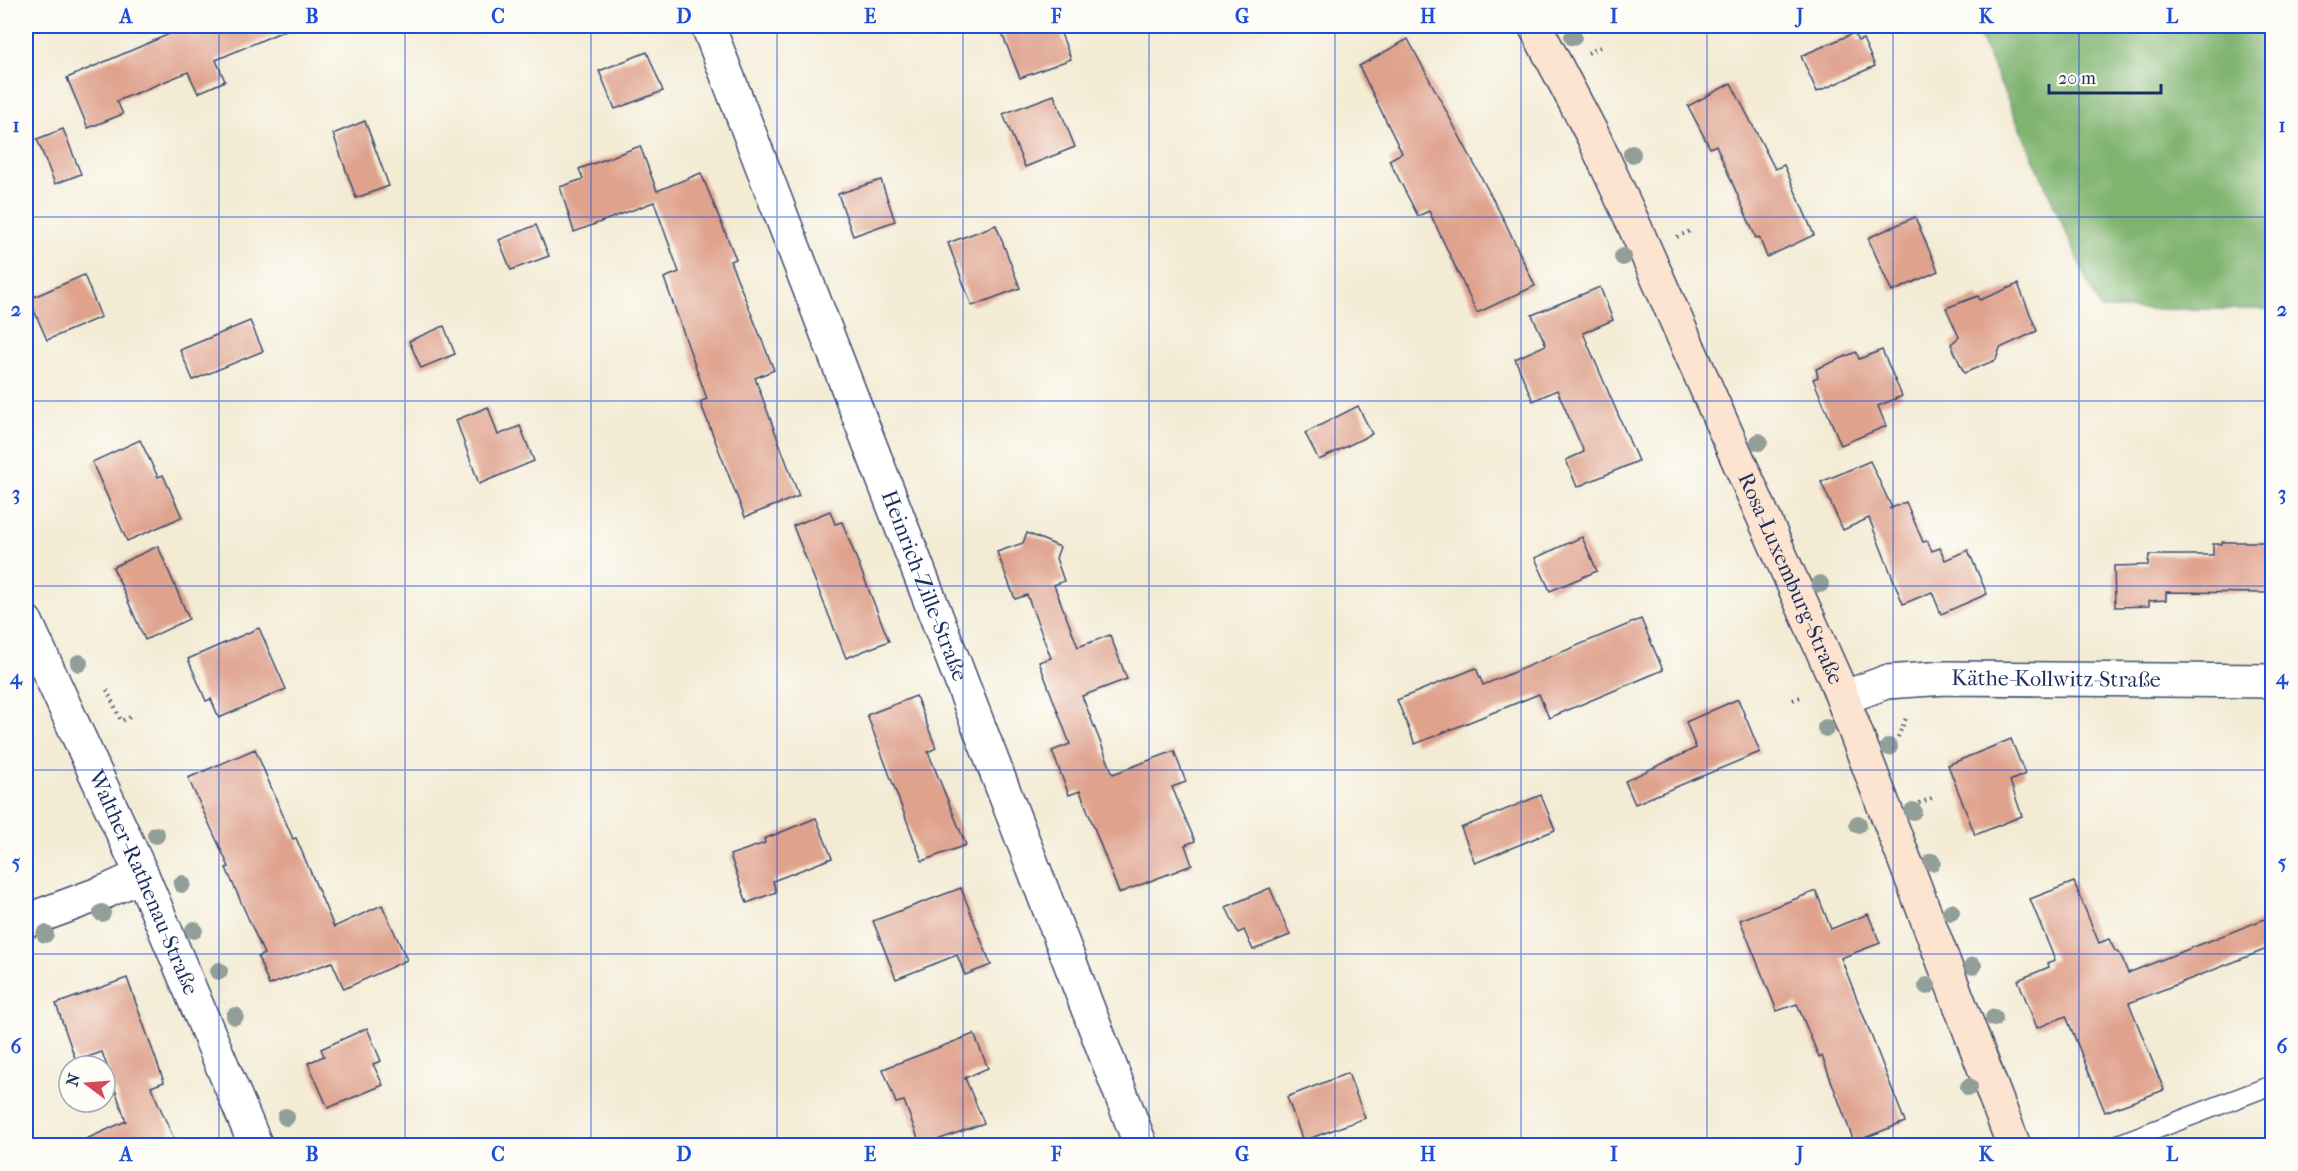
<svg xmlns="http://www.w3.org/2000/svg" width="2298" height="1171" viewBox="0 0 2298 1171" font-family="'IM FELL French Canon',serif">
<rect width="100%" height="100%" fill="#fdfcf7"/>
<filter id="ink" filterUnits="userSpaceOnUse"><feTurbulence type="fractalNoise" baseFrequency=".0167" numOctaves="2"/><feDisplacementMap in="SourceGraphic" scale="12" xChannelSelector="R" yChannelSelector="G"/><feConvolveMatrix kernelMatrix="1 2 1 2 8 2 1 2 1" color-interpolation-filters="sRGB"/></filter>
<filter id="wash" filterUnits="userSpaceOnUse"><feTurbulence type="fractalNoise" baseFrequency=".008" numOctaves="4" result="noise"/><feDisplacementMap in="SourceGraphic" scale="24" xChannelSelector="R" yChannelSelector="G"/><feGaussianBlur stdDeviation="1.35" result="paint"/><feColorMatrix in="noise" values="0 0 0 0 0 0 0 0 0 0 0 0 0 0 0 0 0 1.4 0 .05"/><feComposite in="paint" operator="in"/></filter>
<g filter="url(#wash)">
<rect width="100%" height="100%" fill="#f3ebd4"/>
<path fill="#7fb470" stroke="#4d7267" stroke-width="1.5" d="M 1975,26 L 2272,26 L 2272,309 L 2100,309 Z"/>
<g id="blocks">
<g fill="#dfa28d">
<path d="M 188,26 L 295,26 L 216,60 L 225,81 L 198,93 L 188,72 L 117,101 L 123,114 L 88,128 L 67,78 Z"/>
<path d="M 999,26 L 1058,26 L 1071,59 L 1020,78 Z"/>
<path d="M 1854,33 L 1858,41 L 1863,39 L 1875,66 L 1817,92 L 1801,56 Z"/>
<path d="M 1408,39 L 1506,224 L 1535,286 L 1477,313 L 1429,211 L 1418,216 L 1389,160 L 1402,153 L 1359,66 Z"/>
<path d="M 647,52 L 663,91 L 615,109 L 599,71 Z"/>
<path d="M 1731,83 L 1775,169 L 1784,165 L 1814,235 L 1767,257 L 1759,237 L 1756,238 L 1716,145 L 1710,148 L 1688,106 Z"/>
<path d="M 1054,95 L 1075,147 L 1025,167 L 1003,114 Z"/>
<path d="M 365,121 L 389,186 L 356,198 L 333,134 Z"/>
<path d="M 63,129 L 81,174 L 55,184 L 37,139 Z"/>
<path d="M 640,146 L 657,191 L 701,173 L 736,259 L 730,261 L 774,370 L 755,378 L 799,496 L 745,517 L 700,402 L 707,399 L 664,278 L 679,272 L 654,202 L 574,232 L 560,187 L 583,179 L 579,169 Z"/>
<path d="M 881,180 L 895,221 L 853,236 L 838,194 Z"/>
<path d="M 1915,217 L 1938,271 L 1892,292 L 1868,238 Z"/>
<path d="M 536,225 L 549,256 L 511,270 L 499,240 Z"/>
<path d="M 996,225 L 1020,288 L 972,306 L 948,243 Z"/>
<path d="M 84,275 L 101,317 L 47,340 L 29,299 Z"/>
<path d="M 2018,284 L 2037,331 L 2000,348 L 1996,360 L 1964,373 L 1951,344 L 1959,337 L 1946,308 L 1978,296 L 1980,300 Z"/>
<path d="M 1600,287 L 1613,320 L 1583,333 L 1638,461 L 1577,487 L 1566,460 L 1584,452 L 1557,390 L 1533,401 L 1515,359 L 1546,345 L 1532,315 Z"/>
<path d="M 250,321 L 263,351 L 193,380 L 180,350 Z"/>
<path d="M 444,326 L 455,354 L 421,368 L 409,341 Z"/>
<path d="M 1882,350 L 1902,396 L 1878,406 L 1886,426 L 1841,445 L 1813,379 L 1818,377 L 1816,369 L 1856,352 L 1859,359 Z"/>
<path d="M 1358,406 L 1372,434 L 1319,460 L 1305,433 Z"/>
<path d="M 488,407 L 498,435 L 520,426 L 534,461 L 479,484 L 456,420 Z"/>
<path d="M 140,440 L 158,477 L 163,475 L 182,517 L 127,541 L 92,462 Z"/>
<path d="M 1870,461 L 1892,508 L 1889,509 L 1906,502 L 1923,542 L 1927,541 L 1932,551 L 1940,548 L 1945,560 L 1968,550 L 1987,594 L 1941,614 L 1932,592 L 1903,604 L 1869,518 L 1843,530 L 1821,482 Z"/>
<path d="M 830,511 L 835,524 L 842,522 L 889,641 L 846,658 L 793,526 Z"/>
<path d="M 1027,533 L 1060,547 L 1056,558 L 1064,581 L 1054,585 L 1078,647 L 1110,635 L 1127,679 L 1082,696 L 1113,774 L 1174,751 L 1186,782 L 1172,787 L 1195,841 L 1185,845 L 1192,865 L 1119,893 L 1080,791 L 1069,795 L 1052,751 L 1070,744 L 1039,662 L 1051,658 L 1027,595 L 1015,599 L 997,552 L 1023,543 Z"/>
<path d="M 1582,537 L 1597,571 L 1550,591 L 1535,558 Z"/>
<path d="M 2222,542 L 2272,542 L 2272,593 L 2166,592 L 2166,600 L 2149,601 L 2149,606 L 2115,607 L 2114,566 L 2148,565 L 2149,555 L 2213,555 L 2213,544 L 2222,544 Z"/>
<path d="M 158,546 L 189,619 L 145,640 L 113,567 Z"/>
<path d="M 1641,619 L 1663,670 L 1549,718 L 1539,694 L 1415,744 L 1397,700 L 1476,668 L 1483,685 Z"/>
<path d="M 259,628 L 286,689 L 219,718 L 211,699 L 206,701 L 188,659 Z"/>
<path d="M 916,696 L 936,748 L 928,752 L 966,845 L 922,861 L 867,715 Z"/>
<path d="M 1738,699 L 1760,752 L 1635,804 L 1625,781 L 1696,748 L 1686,722 Z"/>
<path d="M 2011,739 L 2025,774 L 2010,781 L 2022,816 L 1975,835 L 1948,765 Z"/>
<path d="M 255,749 L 293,839 L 296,838 L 334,927 L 382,905 L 407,960 L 344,989 L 332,962 L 269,985 L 258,957 L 264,954 L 226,868 L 229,867 L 188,778 Z"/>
<path d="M 1541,795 L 1555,830 L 1475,863 L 1461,828 Z"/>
<path d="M 816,818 L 832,858 L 773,881 L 776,892 L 747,903 L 730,855 L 765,843 L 764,839 Z"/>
<path d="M 2074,882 L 2099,943 L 2109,939 L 2115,951 L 2120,954 L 2128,973 L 2272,916 L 2272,947 L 2129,1003 L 2164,1090 L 2105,1112 L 2066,1016 L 2037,1028 L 2018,980 L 2049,967 L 2048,963 L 2055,960 L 2030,899 Z"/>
<path d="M 961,888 L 991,965 L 965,975 L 957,955 L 896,979 L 873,921 Z"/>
<path d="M 1270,888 L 1290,935 L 1253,950 L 1244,930 L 1238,933 L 1226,907 Z"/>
<path d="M 1816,891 L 1831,929 L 1868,914 L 1880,943 L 1841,958 L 1905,1122 L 1854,1142 L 1822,1056 L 1819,1057 L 1797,1004 L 1777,1011 L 1740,920 Z"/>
<path d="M 127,978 L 164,1082 L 151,1087 L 177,1146 L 71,1146 L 126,1121 L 102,1052 L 76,1061 L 56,1004 Z"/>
<path d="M 367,1028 L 381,1061 L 373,1064 L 383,1085 L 328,1108 L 308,1063 L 324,1056 L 321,1049 Z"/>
<path d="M 974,1034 L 988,1068 L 965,1078 L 984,1123 L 921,1146 L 904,1101 L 896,1103 L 883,1069 Z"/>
<path d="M 1348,1073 L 1365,1118 L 1303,1141 L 1287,1097 Z"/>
</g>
</g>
</g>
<g filter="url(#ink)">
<use href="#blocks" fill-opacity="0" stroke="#3b4b70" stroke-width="1.5"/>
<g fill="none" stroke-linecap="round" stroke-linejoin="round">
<defs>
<path id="lane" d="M 2113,1146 L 2272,1085"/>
<g id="street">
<path id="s1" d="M 708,26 L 1141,1146"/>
<path id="s2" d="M 26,622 L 142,875 L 256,1146"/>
<path id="s3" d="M 1843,698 L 1886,682 L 1946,678 L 2272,681"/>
<path d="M 26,921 L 107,891 L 142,875"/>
</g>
<g id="secondary">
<path id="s4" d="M 1535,26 L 1593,136 L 1630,216 L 1836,681 L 2014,1146"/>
</g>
</defs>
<use href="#lane" stroke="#3b4b70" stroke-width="21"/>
<use href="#street" stroke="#3b4b70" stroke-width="36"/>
<use href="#secondary" stroke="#3b4b70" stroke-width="36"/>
<g stroke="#3b4b70" stroke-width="4" stroke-dasharray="1.5 4.5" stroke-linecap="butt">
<path d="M 1588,53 L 1600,47"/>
<path d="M 1677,237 L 1690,231"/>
<path d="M 107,690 L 121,721 L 133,716"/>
<path d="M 1793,700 L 1803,696"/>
<path d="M 1898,737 L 1907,716"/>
<path d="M 1919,803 L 1932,798"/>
</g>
<use href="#lane" stroke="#fff" stroke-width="18"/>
<use href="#street" stroke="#fff" stroke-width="33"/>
<use href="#secondary" stroke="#fde4d0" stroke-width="33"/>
</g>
<g fill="#929f99">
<circle cx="1573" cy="37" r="9"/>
<circle cx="1632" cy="154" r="9"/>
<circle cx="1623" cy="257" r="9"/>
<circle cx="1759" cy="442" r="9"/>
<circle cx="1820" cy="584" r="9"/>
<circle cx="79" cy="663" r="9"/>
<circle cx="1826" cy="728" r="9"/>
<circle cx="1889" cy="747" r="9"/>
<circle cx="1913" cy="811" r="9"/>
<circle cx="1858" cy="824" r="9"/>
<circle cx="156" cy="835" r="9"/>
<circle cx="1932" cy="862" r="9"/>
<circle cx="182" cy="884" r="9"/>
<circle cx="1951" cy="912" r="9"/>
<circle cx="102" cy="913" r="9"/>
<circle cx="194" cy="930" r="9"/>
<circle cx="45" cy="934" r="9"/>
<circle cx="1973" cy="966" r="9"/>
<circle cx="219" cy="971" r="9"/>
<circle cx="1927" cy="986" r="9"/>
<circle cx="235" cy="1016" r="9"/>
<circle cx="1994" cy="1018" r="9"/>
<circle cx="1969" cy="1087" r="9"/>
<circle cx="286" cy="1117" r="9"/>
</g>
</g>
<path fill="none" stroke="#1d4ed8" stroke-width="1.5" stroke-opacity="0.55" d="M 219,26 L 219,1146M 405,26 L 405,1146M 591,26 L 591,1146M 777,26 L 777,1146M 963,26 L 963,1146M 1149,26 L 1149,1146M 1335,26 L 1335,1146M 1521,26 L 1521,1146M 1707,26 L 1707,1146M 1893,26 L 1893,1146M 2079,26 L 2079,1146M 26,217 L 2272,217M 26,401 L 2272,401M 26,586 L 2272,586M 26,770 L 2272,770M 26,954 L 2272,954"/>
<g text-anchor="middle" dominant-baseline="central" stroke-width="6" stroke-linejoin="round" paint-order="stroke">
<g font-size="22" fill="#1b2f5e" stroke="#fdfcf7">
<text stroke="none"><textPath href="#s4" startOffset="609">Rosa-Luxemburg-Straße</textPath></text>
<text stroke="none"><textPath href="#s1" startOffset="600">Heinrich-Zille-Straße</textPath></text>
<text stroke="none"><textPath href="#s3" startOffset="216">Käthe-Kollwitz-Straße</textPath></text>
<text stroke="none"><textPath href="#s2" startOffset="286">Walther-Rathenau-Straße</textPath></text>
</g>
</g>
<rect width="2298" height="1171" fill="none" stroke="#fdfcf7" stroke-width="66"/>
<g transform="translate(87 1084) rotate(286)"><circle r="28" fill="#fdfcf7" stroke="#a3aaba" stroke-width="1.5"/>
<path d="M0-4.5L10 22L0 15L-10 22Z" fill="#d1495b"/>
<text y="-9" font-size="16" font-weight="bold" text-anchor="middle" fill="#1b2f5e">N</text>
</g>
<path d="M2049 84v9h112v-9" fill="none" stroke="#1b2f5e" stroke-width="3"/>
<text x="2058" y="84" font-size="18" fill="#1b2f5e" stroke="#fdfcf7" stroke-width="4.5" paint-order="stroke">20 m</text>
<rect x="33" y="33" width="2232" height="1105" fill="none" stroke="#1d4ed8" stroke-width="2"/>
<g font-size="20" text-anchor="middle" font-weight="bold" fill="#1d4ed8">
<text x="126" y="23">A</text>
<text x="312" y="23">B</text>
<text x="498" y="23">C</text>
<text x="684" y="23">D</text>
<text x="870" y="23">E</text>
<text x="1056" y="23">F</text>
<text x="1242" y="23">G</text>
<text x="1428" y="23">H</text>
<text x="1614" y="23">I</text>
<text x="1800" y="23">J</text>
<text x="1986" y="23">K</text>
<text x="2172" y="23">L</text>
<text x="16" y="132">1</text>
<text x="2282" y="132">1</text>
<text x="16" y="316">2</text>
<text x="2282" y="316">2</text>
<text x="16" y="500">3</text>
<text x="2282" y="500">3</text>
<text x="16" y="684">4</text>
<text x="2282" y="684">4</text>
<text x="16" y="869">5</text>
<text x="2282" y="869">5</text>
<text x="16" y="1053">6</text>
<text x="2282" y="1053">6</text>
<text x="126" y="1161">A</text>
<text x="312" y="1161">B</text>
<text x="498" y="1161">C</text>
<text x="684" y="1161">D</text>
<text x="870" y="1161">E</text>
<text x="1056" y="1161">F</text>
<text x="1242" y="1161">G</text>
<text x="1428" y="1161">H</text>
<text x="1614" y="1161">I</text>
<text x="1800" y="1161">J</text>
<text x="1986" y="1161">K</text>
<text x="2172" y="1161">L</text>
</g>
</svg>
